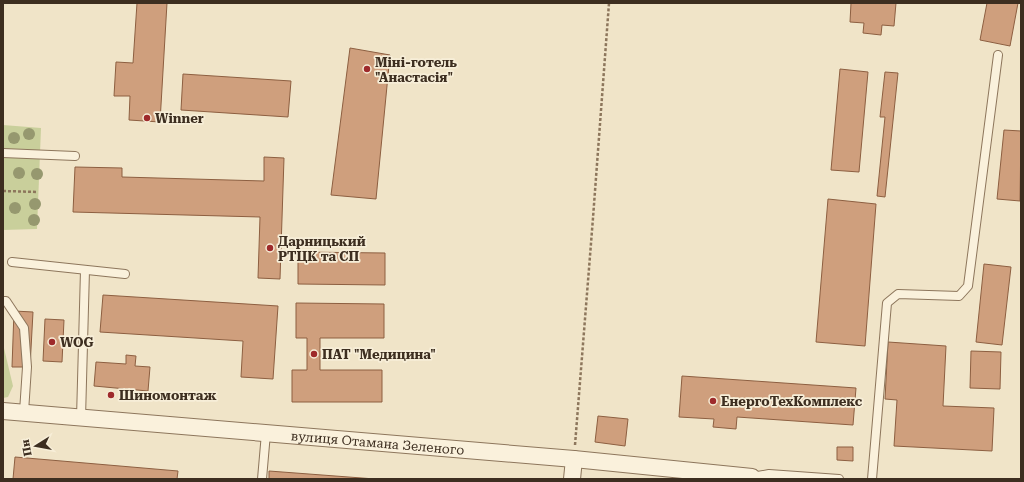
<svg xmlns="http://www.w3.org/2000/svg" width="1024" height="482" viewBox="0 0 1024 482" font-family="'Roboto Serif',serif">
<rect width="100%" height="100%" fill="#f0e4c8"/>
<g fill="#c9cf9b">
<path d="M 3,125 L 41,128 L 37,229 L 3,230 Z"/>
<path d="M 3,344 L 13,386 L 8,397 L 3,398 Z"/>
</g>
<g fill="#cf9f7d" stroke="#8d5f41">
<path d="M 137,3 L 167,3 L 160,122 L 129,120 L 130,96 L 114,96 L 116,62 L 133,63 Z"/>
<path d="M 851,3 L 896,3 L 894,26 L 882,25 L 881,35 L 863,33 L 864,23 L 850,22 Z"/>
<path d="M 987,3 L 1018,3 L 1010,46 L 980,40 Z"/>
<path d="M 350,48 L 390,55 L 376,199 L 331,195 Z"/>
<path d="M 840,69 L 868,72 L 859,172 L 831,170 Z"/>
<path d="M 885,72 L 898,73 L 885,197 L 877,196 L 885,117 L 880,117 Z"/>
<path d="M 183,74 L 291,81 L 288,117 L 181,110 Z"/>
<path d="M 1004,130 L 1021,131 L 1020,201 L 997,199 Z"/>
<path d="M 264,157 L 284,158 L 280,279 L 258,278 L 260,217 L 73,212 L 75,167 L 122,168 L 122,177 L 264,181 Z"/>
<path d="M 828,199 L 876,204 L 865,346 L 816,342 Z"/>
<path d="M 298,252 L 385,253 L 385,285 L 298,284 Z"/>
<path d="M 984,264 L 1011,267 L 1002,345 L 976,342 Z"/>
<path d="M 103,295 L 278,306 L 273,379 L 241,377 L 243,341 L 100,332 Z"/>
<path d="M 296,303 L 384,304 L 384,338 L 320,338 L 320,370 L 382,370 L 382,402 L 292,402 L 292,370 L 307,370 L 307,338 L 296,338 Z"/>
<path d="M 14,311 L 33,312 L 30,367 L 12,367 Z"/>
<path d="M 45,319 L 64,320 L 62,362 L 43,361 Z"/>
<path d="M 888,342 L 946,346 L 943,406 L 994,408 L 992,451 L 894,446 L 897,400 L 885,399 Z"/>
<path d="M 971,351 L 1001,352 L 1000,389 L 970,388 Z"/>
<path d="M 126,355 L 136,356 L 135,366 L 150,367 L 148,391 L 94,386 L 96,362 L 126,364 Z"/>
<path d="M 682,376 L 856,388 L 853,425 L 737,417 L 736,429 L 713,427 L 714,419 L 679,417 Z"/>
<path d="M 598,416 L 628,419 L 625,446 L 595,442 Z"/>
<path d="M 837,447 L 853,447 L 853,461 L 837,460 Z"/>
<path d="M 15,457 L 178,471 L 177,479 L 13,479 Z"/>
<path d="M 269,471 L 375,479 L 269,479 Z"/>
</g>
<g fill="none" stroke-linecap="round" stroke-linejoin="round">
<defs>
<g id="service">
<path d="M 3,153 L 75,156"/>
<path d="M 12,262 L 125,274"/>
<path d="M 3,301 L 6,301 L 24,328 L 27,367 L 24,412"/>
<path d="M 81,418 L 85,270"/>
<path d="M 752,477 L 769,474 L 839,479"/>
<path d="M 262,479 L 266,433"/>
<path d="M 872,479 L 887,303 L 898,294 L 959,296 L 968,286 L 998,55"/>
</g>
<g id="minor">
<path id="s1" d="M 3,411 L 574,459 L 752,477"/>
<path d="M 572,479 L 574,459"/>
</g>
</defs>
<use href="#service" stroke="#8d765c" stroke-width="10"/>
<use href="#minor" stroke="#8d765c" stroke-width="18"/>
<g stroke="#8d765c" stroke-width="2.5" stroke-dasharray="3 2" stroke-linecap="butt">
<path d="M 3,191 L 38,192"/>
<path d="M 575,445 L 593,218 L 609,3"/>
</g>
<use href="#service" stroke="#faf1dc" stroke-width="8"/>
<use href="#minor" stroke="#faf1dc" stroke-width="16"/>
</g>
<g fill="#96986f">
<circle cx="29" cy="134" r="6"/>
<circle cx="14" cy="138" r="6"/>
<circle cx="19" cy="173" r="6"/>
<circle cx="37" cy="174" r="6"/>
<circle cx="35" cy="204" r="6"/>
<circle cx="15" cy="208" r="6"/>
<circle cx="34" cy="220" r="6"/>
</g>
<g fill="#9e2a2b" stroke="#f7eed8" stroke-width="1.5">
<circle cx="367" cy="69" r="4"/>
<circle cx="147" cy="118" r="4"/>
<circle cx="270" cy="248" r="4"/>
<circle cx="52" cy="342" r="4"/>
<circle cx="314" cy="354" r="4"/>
<circle cx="111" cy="395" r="4"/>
<circle cx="713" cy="401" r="4"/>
</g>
<g text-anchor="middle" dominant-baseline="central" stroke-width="3.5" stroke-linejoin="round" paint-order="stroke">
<g font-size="13" font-weight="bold" fill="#3d2e20" stroke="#f7eed8" text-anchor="start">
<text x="375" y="62">Міні-готель<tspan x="375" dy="15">"Анастасія"</tspan></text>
<text x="155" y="118">Winner</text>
<text x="278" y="241">Дарницький<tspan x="278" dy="15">РТЦК та СП</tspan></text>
<text x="60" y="342">WOG</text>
<text x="322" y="354">ПАТ "Медицина"</text>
<text x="119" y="395">Шиномонтаж</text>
<text x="721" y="401">ЕнергоТехКомплекс</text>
</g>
<g font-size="13" fill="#3d2e20" stroke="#f7eed8">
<text stroke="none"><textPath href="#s1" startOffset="376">вулиця Отамана Зеленого</textPath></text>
</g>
</g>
<rect width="1024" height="482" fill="none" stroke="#3d2e20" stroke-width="8"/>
<g transform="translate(36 446) rotate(259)" stroke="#f7eed8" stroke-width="3" paint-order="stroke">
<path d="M0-3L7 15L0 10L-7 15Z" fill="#3d2e20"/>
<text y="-6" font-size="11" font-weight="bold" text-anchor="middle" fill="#3d2e20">Пн</text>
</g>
</svg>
